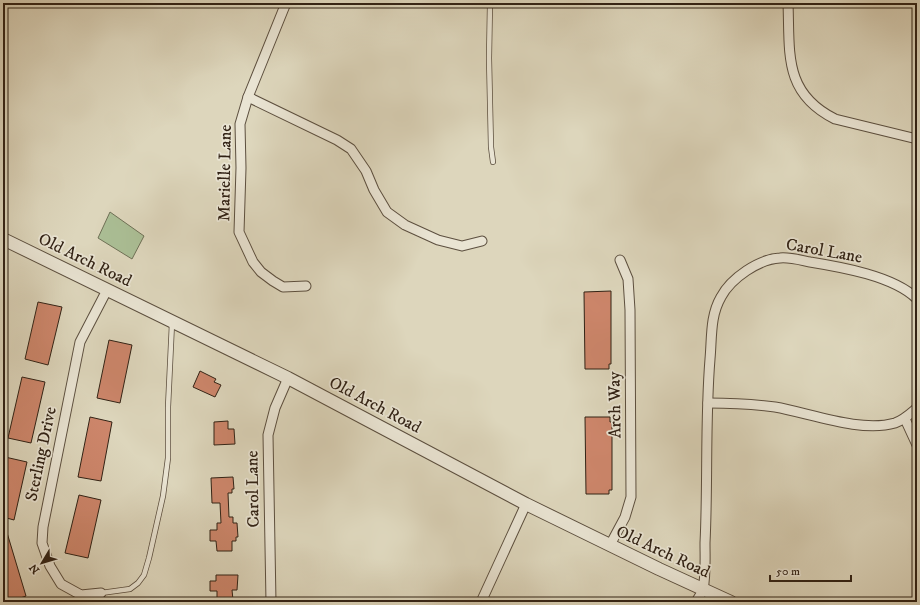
<svg xmlns="http://www.w3.org/2000/svg" width="920" height="605" viewBox="0 0 920 605" font-family="'IM FELL DW Pica',serif">
<rect width="100%" height="100%" fill="#ddd6bc"/>
<filter id="stains"><feTurbulence type="fractalNoise" baseFrequency=".005" numOctaves="4"/><feColorMatrix values="0 0 0 0 .2 0 0 0 0 .09 0 0 0 0 .02 0 0 0 .5 -.17"/></filter>
<radialGradient id="worn" r=".72"><stop offset=".6" stop-color="#630" stop-opacity="0"/><stop offset="1" stop-color="#630" stop-opacity=".3"/></radialGradient>
<path fill="#abbf96" stroke="#6e7056" d="M 110,212 L 144,236 L 132,259 L 98,238 Z"/>
<g fill="#cd866b" stroke="#312215">
<path d="M 611,291 L 611,364 L 609,364 L 609,369 L 585,369 L 584,292 Z"/>
<path d="M 38,302 L 62,307 L 48,365 L 25,359 Z"/>
<path d="M 109,340 L 132,345 L 120,403 L 97,398 Z"/>
<path d="M 200,371 L 216,379 L 214,382 L 221,385 L 215,397 L 193,387 Z"/>
<path d="M 22,377 L 45,382 L 31,443 L 8,438 Z"/>
<path d="M 90,417 L 112,422 L 101,481 L 78,477 Z"/>
<path d="M 585,417 L 610,417 L 610,422 L 612,422 L 612,490 L 609,490 L 609,494 L 586,494 Z"/>
<path d="M 228,421 L 228,429 L 234,429 L 235,444 L 214,445 L 214,422 Z"/>
<path d="M 5,457 L 27,462 L 14,520 L 3,517 L 3,465 Z"/>
<path d="M 233,477 L 234,489 L 232,489 L 232,493 L 228,493 L 229,517 L 233,517 L 233,523 L 237,523 L 238,537 L 236,537 L 236,541 L 232,541 L 232,551 L 217,551 L 216,541 L 210,541 L 210,530 L 217,530 L 217,523 L 221,523 L 220,503 L 212,503 L 211,478 Z"/>
<path d="M 79,495 L 101,500 L 88,558 L 65,553 Z"/>
<path d="M 3,526 L 5,526 L 26,596 L 9,602 L 3,602 Z"/>
<path d="M 216,575 L 238,575 L 237,590 L 232,590 L 233,600 L 217,600 L 217,591 L 210,591 L 210,581 L 216,581 Z"/>
</g>
<g fill="none" stroke-linecap="round" stroke-linejoin="round">
<defs>
<g id="service">
<path d="M 490,3 L 489,58 L 491,147 L 493,162"/>
<path d="M 101,593 L 130,589 L 138,583 L 144,575 L 149,558 L 163,496 L 168,458 L 168,407 L 172,323"/>
</g>
<g id="minor">
<path d="M 286,3 L 248,97 L 240,124 L 241,168 L 239,232 L 253,262 L 261,272 L 273,281 L 283,287 L 306,286"/>
<path d="M 788,3 C 790,53 783,93 835,119 L 917,139"/>
<path d="M 248,97 L 337,140 L 351,149 L 366,171 L 374,190 L 387,212 L 405,225 L 438,240 L 462,246 L 482,241"/>
<path d="M 708,403 C 730,403 753,404 775,407 C 810,413 860,433 895,423 C 904,420 910,414 917,408"/>
<path d="M 905,419 L 917,445"/>
<path d="M 610,545 L 625,517 L 631,497 L 630,310 L 628,279 L 620,260"/>
<path d="M 101,593 L 81,595 L 61,584 L 50,566 L 42,543 L 43,527 L 80,342 L 107,290"/>
<path d="M 271,602 L 268,435 L 275,408 L 288,378"/>
<path d="M 481,602 L 526,504"/>
<path d="M 696,602 C 698,598 702,593 703,589 C 706,576 705,557 705,543 C 708,482 705,420 710,359 C 712,337 710,316 721,297 C 731,278 759,259 780,258 C 789,257 800,260 810,262 C 841,267 894,276 917,299"/>
</g>
<path id="tertiary" d="M 3,239 L 288,378 L 526,504 L 659,569 L 731,602"/>
</defs>
<use href="#service" stroke="#5c4f3f" stroke-width="6"/>
<use href="#minor" stroke="#5c4f3f" stroke-width="11"/>
<use href="#tertiary" stroke="#5c4f3f" stroke-width="14"/>
<use href="#service" stroke="#e9e4d3" stroke-width="4.5"/>
<use href="#minor" stroke="#e9e4d3" stroke-width="9"/>
<use href="#tertiary" stroke="#e9e4d3" stroke-width="12"/>
</g>
<g text-anchor="middle" dominant-baseline="central" stroke-width="3.5" stroke-linejoin="round" paint-order="stroke">
<g font-size="17" fill="#312215" stroke="#e9e4d3">
<text transform="translate(225 173) rotate(-89)">Marielle Lane</text>
<text transform="translate(824 251) rotate(10)">Carol Lane</text>
<text transform="translate(85 260) rotate(26)">Old Arch Road</text>
<text transform="translate(375 405) rotate(28)">Old Arch Road</text>
<text transform="translate(615 405) rotate(-91)">Arch Way</text>
<text transform="translate(41 454) rotate(-78)">Sterling Drive</text>
<text transform="translate(253 489) rotate(-91)">Carol Lane</text>
<text transform="translate(663 552) rotate(25)">Old Arch Road</text>
</g>
</g>
<rect width="920" height="605" fill="none" stroke="#ddd6bc" stroke-width="16"/>
<rect x="4" y="4" width="912" height="597" fill="none" stroke="#312215" stroke-width="2"/>
<rect x="8" y="8" width="904" height="589" fill="none" stroke="#312215"/>
<g transform="translate(42 563) rotate(232)" stroke="#e9e4d3" stroke-width="3" paint-order="stroke">
<path d="M0-3L7 15L0 10L-7 15Z" fill="#312215"/>
<text y="-6" font-size="11" font-weight="bold" text-anchor="middle" fill="#312215">N</text>
</g>
<path d="M770 575v6h81v-6" fill="none" stroke="#312215" stroke-width="2"/>
<text x="776" y="575" font-size="12" fill="#312215" stroke="#e9e4d3" stroke-width="3" paint-order="stroke">50 m</text>
<rect width="100%" height="100%" filter="url(#stains)"/>
<rect width="100%" height="100%" fill="url(#worn)"/>
</svg>
